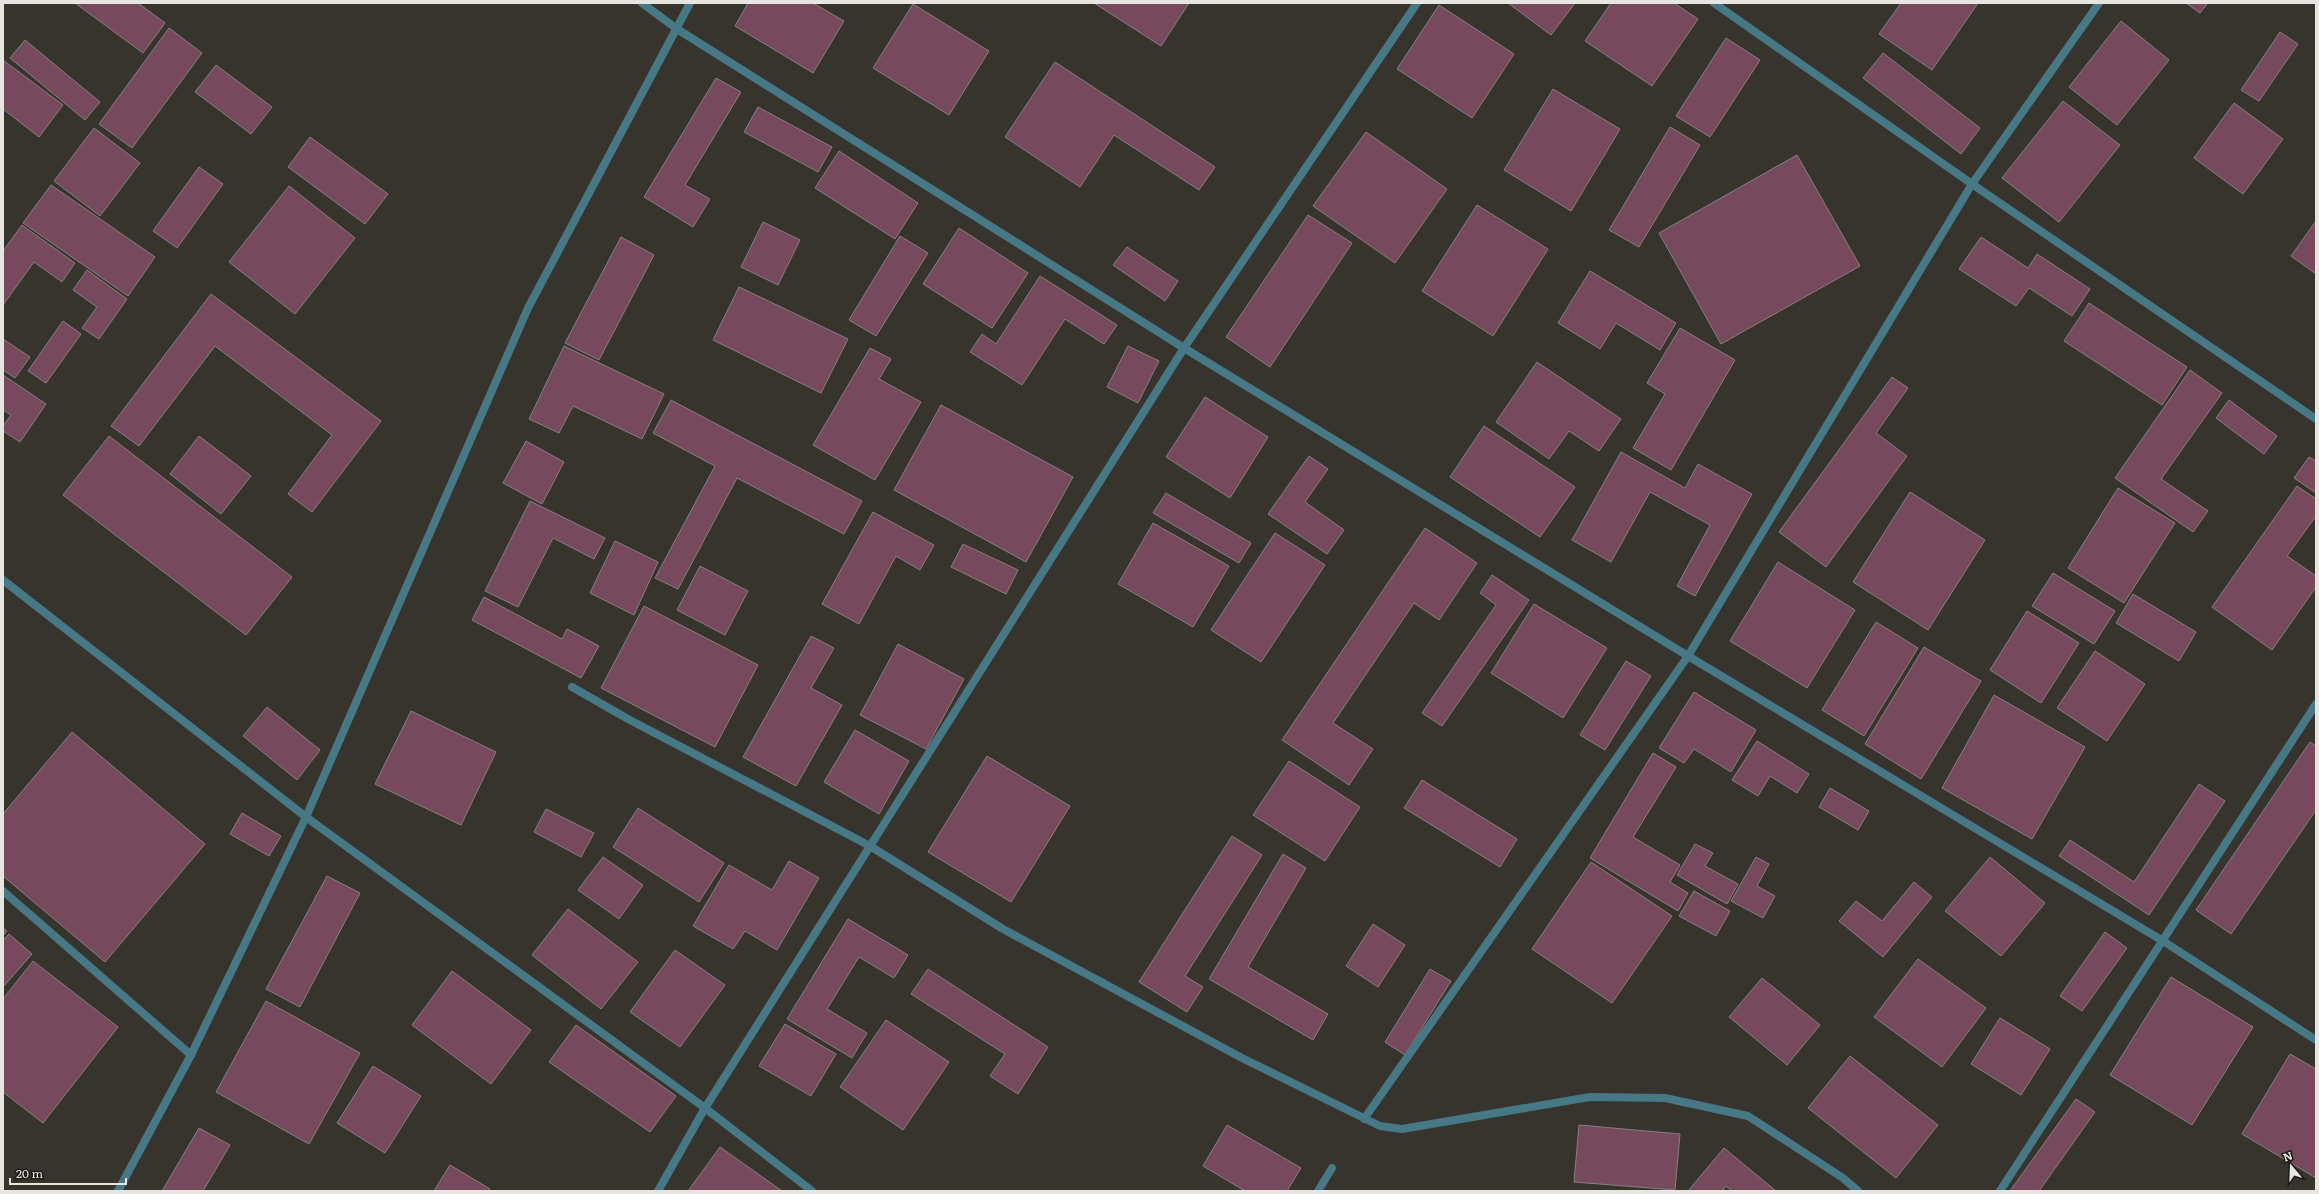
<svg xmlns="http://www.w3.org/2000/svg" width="2319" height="1194" viewBox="0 0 2319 1194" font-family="Literata,serif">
<rect width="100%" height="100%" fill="#37342d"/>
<g fill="#76495d" stroke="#887f82">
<path d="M 75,3 L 138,3 L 165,23 L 143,53 Z"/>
<path d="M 748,3 L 813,3 L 844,21 L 813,73 L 735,26 Z"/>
<path d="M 1094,3 L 1189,3 L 1161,46 Z"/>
<path d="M 1508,3 L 1575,3 L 1551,35 Z"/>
<path d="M 1611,3 L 1674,3 L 1698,19 L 1652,86 L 1585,41 Z"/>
<path d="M 1901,3 L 1978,3 L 1932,70 L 1879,34 Z"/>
<path d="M 2186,3 L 2208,3 L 2200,13 Z"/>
<path d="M 913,4 L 989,51 L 949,115 L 873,68 Z"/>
<path d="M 1439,5 L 1514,54 L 1472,118 L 1397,69 Z"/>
<path d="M 2121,21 L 2169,60 L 2117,125 L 2069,87 Z"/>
<path d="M 169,28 L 202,53 L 132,148 L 99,124 Z"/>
<path d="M 2280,32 L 2298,44 L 2259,101 L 2241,90 Z"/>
<path d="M 1726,38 L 1760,60 L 1710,137 L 1676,116 Z"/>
<path d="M 25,40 L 100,102 L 85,120 L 10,58 Z"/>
<path d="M 1883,53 L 1980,128 L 1961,154 L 1863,78 Z"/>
<path d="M 3,60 L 63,105 L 39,137 L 3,109 Z"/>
<path d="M 1055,62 L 1215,167 L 1199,190 L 1114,135 L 1080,187 L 1005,137 Z"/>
<path d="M 216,65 L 272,107 L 251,134 L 195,92 Z"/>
<path d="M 716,78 L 741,92 L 685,185 L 710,199 L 693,227 L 644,197 Z"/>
<path d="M 1553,89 L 1620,129 L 1571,211 L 1504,170 Z"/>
<path d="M 2063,101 L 2120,145 L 2059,222 L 2002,178 Z"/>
<path d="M 2234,103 L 2283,139 L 2243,194 L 2194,158 Z"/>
<path d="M 758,107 L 832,147 L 818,172 L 744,132 Z"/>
<path d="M 1670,127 L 1700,145 L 1639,247 L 1609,230 Z"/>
<path d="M 94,128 L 140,163 L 100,216 L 54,181 Z"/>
<path d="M 1366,132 L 1447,189 L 1395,263 L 1313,206 Z"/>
<path d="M 310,137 L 388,194 L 365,224 L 288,167 Z"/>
<path d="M 839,151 L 918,203 L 895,239 L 815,188 Z"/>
<path d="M 1797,155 L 1860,266 L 1721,344 L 1659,233 Z"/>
<path d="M 199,167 L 223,184 L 177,248 L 153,231 Z"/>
<path d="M 51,185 L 155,257 L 128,296 L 23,223 Z"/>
<path d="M 289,186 L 355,238 L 295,314 L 229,262 Z"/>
<path d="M 1477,205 L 1548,249 L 1493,336 L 1422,291 Z"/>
<path d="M 1308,215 L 1352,243 L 1270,367 L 1226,337 Z"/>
<path d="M 2316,221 L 2316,274 L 2291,256 Z"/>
<path d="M 763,222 L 800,240 L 778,285 L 741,267 Z"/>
<path d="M 22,225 L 75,263 L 62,282 L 34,262 L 3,305 L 3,251 Z"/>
<path d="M 959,228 L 1028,273 L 992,328 L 923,284 Z"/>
<path d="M 900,236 L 928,253 L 876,336 L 849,320 Z"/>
<path d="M 621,237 L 654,255 L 599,360 L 565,343 Z"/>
<path d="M 1981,237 L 2028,268 L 2037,254 L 2090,289 L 2072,316 L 2029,288 L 2016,306 L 1959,269 Z"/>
<path d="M 1127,247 L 1178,281 L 1165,301 L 1113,265 Z"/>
<path d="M 87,270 L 127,299 L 99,339 L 82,328 L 97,307 L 73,290 Z"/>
<path d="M 1590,271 L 1676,323 L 1660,350 L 1616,323 L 1600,349 L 1558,323 Z"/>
<path d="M 1040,276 L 1117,325 L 1104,344 L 1065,319 L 1022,385 L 970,352 L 982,334 L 996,344 Z"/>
<path d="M 739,287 L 848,339 L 821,393 L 713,340 Z"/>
<path d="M 211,294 L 381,421 L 312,512 L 288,494 L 332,435 L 215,346 L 139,446 L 111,426 Z"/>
<path d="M 2089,303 L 2187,367 L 2162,405 L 2064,341 Z"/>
<path d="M 63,321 L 81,334 L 46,383 L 28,371 Z"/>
<path d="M 1680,328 L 1735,360 L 1671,470 L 1633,448 L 1665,394 L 1647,383 Z"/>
<path d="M 3,339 L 30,357 L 15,378 L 3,370 Z"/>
<path d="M 564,346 L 664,394 L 642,439 L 573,406 L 559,433 L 529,419 Z"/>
<path d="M 1128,346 L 1159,361 L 1138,403 L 1107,387 Z"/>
<path d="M 870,348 L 891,359 L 879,379 L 921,402 L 875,480 L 813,445 Z"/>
<path d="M 1537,362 L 1621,419 L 1599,451 L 1569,431 L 1549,459 L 1496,422 Z"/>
<path d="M 2190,370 L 2222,393 L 2161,479 L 2208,511 L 2193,532 L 2115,478 Z"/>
<path d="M 3,375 L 46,404 L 20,442 L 3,431 L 3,426 L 11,415 L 3,410 Z"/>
<path d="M 1892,377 L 1908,388 L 1876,433 L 1907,456 L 1826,567 L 1779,532 Z"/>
<path d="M 1205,397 L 1268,437 L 1230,498 L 1166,457 Z"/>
<path d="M 671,400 L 862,501 L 844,534 L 737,478 L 678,589 L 655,578 L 715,466 L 653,433 Z"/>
<path d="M 2229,400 L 2277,436 L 2264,454 L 2216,418 Z"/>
<path d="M 941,405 L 1073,477 L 1026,562 L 894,490 Z"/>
<path d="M 1484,426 L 1575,487 L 1540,537 L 1450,477 Z"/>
<path d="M 109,436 L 292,577 L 246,635 L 63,495 Z"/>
<path d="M 199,436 L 251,476 L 221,514 L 170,474 Z"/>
<path d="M 526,441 L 564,462 L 542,504 L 503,483 Z"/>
<path d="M 1621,452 L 1685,488 L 1698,464 L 1752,494 L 1695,596 L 1677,586 L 1710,525 L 1650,492 L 1611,562 L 1572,540 Z"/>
<path d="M 1309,456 L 1328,469 L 1305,502 L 1344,530 L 1327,554 L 1268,514 Z"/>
<path d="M 2309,457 L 2316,461 L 2316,493 L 2294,478 Z"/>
<path d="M 2297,486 L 2316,499 L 2316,516 L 2287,556 L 2316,576 L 2316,587 L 2272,650 L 2212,607 Z"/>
<path d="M 2118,488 L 2175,523 L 2124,603 L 2068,568 Z"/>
<path d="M 1910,492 L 1985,540 L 1928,630 L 1853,582 Z"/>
<path d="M 1166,493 L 1251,543 L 1239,563 L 1153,513 Z"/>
<path d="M 530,501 L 605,538 L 594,559 L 553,538 L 518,607 L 485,591 Z"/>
<path d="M 873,512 L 934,545 L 920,570 L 896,556 L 859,624 L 822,604 Z"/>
<path d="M 1153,523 L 1229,566 L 1193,627 L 1118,584 Z"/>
<path d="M 1425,528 L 1477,563 L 1439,620 L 1414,603 L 1333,723 L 1373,749 L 1349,785 L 1282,740 Z"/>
<path d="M 1275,533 L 1325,565 L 1261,662 L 1211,630 Z"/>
<path d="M 615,541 L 658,562 L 634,615 L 590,593 Z"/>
<path d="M 963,544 L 1018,570 L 1006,594 L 951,567 Z"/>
<path d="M 1778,562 L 1855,610 L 1807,688 L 1730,641 Z"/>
<path d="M 700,566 L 748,591 L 725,635 L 677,610 Z"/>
<path d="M 2053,573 L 2115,611 L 2094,644 L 2032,606 Z"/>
<path d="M 1492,575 L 1529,600 L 1442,726 L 1422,713 L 1496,605 L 1480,593 Z"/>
<path d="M 2133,594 L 2196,632 L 2179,661 L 2116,623 Z"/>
<path d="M 484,597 L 562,639 L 567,629 L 599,646 L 581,678 L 472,620 Z"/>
<path d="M 1534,604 L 1607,648 L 1563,718 L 1491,673 Z"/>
<path d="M 644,606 L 758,665 L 715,747 L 601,688 Z"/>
<path d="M 2027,611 L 2079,643 L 2041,703 L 1990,670 Z"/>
<path d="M 1876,622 L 1918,648 L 1864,736 L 1822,710 Z"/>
<path d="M 811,636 L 834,648 L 811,688 L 842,705 L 796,786 L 743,757 Z"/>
<path d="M 898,644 L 964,679 L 926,749 L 860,715 Z"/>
<path d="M 1924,647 L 1981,681 L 1921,779 L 1865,744 Z"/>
<path d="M 2095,651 L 2145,684 L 2107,741 L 2057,708 Z"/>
<path d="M 1626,661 L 1651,676 L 1605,750 L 1580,735 Z"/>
<path d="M 1694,692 L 1756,730 L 1731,772 L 1694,749 L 1684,763 L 1659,748 Z"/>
<path d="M 1994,695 L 2085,747 L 2032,839 L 1942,788 Z"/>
<path d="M 267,707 L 320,750 L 297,780 L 243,736 Z"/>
<path d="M 411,711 L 496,752 L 461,825 L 375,784 Z"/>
<path d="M 855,730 L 909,761 L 879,814 L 824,782 Z"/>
<path d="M 72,732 L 205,844 L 105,962 L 3,876 L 3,814 Z"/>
<path d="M 1757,741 L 1809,774 L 1797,793 L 1770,776 L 1758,796 L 1732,780 Z"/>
<path d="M 2310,742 L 2316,746 L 2316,810 L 2231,934 L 2196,910 Z"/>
<path d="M 1653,753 L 1676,767 L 1633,837 L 1680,865 L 1670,882 L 1688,893 L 1678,911 L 1590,858 Z"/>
<path d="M 987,756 L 1070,806 L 1011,902 L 928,852 Z"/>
<path d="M 1289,761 L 1360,807 L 1325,861 L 1253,815 Z"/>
<path d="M 1422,780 L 1517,839 L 1500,867 L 1404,808 Z"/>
<path d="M 2199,784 L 2225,801 L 2149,915 L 2059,856 L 2070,840 L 2134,882 Z"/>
<path d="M 1830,788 L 1869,811 L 1858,830 L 1819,807 Z"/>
<path d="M 638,808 L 724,863 L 699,902 L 613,847 Z"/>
<path d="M 546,809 L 594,833 L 581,857 L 534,832 Z"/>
<path d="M 242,813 L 281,836 L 269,856 L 230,834 Z"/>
<path d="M 1232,836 L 1262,855 L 1185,976 L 1203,987 L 1187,1012 L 1139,982 Z"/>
<path d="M 1695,844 L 1713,853 L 1705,866 L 1738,884 L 1727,904 L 1677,875 Z"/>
<path d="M 1283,854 L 1306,868 L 1248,967 L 1328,1014 L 1313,1040 L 1209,979 Z"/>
<path d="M 603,857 L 643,885 L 619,919 L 578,890 Z"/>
<path d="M 1756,857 L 1769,864 L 1757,886 L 1775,896 L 1763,918 L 1731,901 Z"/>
<path d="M 1990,857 L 2045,903 L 2001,956 L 1945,911 Z"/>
<path d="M 789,861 L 819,878 L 777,950 L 745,931 L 733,949 L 693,926 L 729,865 L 772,890 Z"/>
<path d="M 1591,862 L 1672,916 L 1612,1003 L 1532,949 Z"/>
<path d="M 327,876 L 360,893 L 300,1007 L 266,989 Z"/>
<path d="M 1914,882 L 1932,897 L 1883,957 L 1839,921 L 1856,901 L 1882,921 Z"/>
<path d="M 1694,891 L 1730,911 L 1716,936 L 1679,916 Z"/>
<path d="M 568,909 L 638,962 L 601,1009 L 532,955 Z"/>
<path d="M 848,919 L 908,955 L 894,978 L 859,957 L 827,1009 L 867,1033 L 852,1058 L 787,1019 Z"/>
<path d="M 1373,924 L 1405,945 L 1378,987 L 1346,966 Z"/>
<path d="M 3,928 L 7,931 L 3,936 Z"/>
<path d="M 2105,932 L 2127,948 L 2082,1011 L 2060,996 Z"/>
<path d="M 9,934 L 32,954 L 3,987 L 3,940 Z"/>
<path d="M 675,950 L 725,985 L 680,1047 L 630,1012 Z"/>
<path d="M 1918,959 L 1986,1008 L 1942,1067 L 1874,1017 Z"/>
<path d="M 33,961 L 118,1027 L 43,1123 L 3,1092 L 3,999 Z"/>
<path d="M 928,969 L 1048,1047 L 1018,1094 L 990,1076 L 1005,1054 L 911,994 Z"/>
<path d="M 1430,969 L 1451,981 L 1405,1055 L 1385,1042 Z"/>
<path d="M 452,971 L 531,1030 L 491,1084 L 412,1025 Z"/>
<path d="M 2171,977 L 2253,1027 L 2192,1125 L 2110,1075 Z"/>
<path d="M 1762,978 L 1820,1025 L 1787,1065 L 1729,1017 Z"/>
<path d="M 266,1001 L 360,1053 L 309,1144 L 216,1092 Z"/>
<path d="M 2000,1018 L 2050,1049 L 2021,1095 L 1971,1064 Z"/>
<path d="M 886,1020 L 949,1062 L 903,1130 L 840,1087 Z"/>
<path d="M 785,1024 L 836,1054 L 811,1096 L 759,1066 Z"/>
<path d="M 576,1025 L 676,1096 L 650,1132 L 549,1062 Z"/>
<path d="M 2290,1054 L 2316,1069 L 2316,1178 L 2242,1134 Z"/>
<path d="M 1850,1056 L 1938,1125 L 1896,1178 L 1808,1108 Z"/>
<path d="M 373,1066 L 421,1096 L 385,1153 L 337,1123 Z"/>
<path d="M 2076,1099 L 2095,1112 L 2039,1191 L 2010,1191 Z"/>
<path d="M 1227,1125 L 1301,1168 L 1287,1191 L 1245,1191 L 1203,1166 Z"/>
<path d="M 1579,1125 L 1680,1134 L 1675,1190 L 1574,1182 Z"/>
<path d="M 199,1128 L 230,1145 L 203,1191 L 162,1191 Z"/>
<path d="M 720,1147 L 782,1191 L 688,1191 Z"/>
<path d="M 1724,1148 L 1776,1191 L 1732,1191 L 1726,1186 L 1722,1191 L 1688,1191 Z"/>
<path d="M 450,1165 L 490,1189 L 489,1191 L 434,1191 Z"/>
</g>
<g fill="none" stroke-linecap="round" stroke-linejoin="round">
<g stroke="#467886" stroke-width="8">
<path d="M 642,3 L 677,29 L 1184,348 L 1688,656 L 2163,941 L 2316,1040"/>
<path d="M 1714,3 L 1972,184 L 2316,419"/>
<path d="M 572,687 L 628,719 L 870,846 L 1003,929 L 1242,1058 L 1380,1126 L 1402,1129 L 1590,1097 L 1665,1098 L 1748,1116 L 1843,1178 L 1858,1191"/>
<path d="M 306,817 L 705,1108 L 812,1191"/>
<path d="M 3,891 L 191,1055"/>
<path d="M 1364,1119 L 1688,656 L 1972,184 L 2099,3"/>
<path d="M 658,1191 L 705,1108 L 1184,348 L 1417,3"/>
<path d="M 1318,1191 L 1332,1168"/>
<path d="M 2000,1191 L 2316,704"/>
</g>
<g stroke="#467886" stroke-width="8">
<path d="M 3,580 L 306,817"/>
<path d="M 118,1191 L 191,1055 L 306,817 L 528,308 L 690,3"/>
</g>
</g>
<rect width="2319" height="1194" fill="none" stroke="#e7e5e1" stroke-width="8"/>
<g transform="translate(2291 1166) rotate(341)" stroke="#1d1b19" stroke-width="3" paint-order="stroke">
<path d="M0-3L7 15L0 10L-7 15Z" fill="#e7e5e1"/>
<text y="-6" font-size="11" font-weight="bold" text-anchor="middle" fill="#e7e5e1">N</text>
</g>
<path d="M10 1178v6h116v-6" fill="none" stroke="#e7e5e1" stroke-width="2"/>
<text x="16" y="1178" font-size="12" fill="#e7e5e1" stroke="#1d1b19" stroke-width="3" paint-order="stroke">20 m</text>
</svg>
